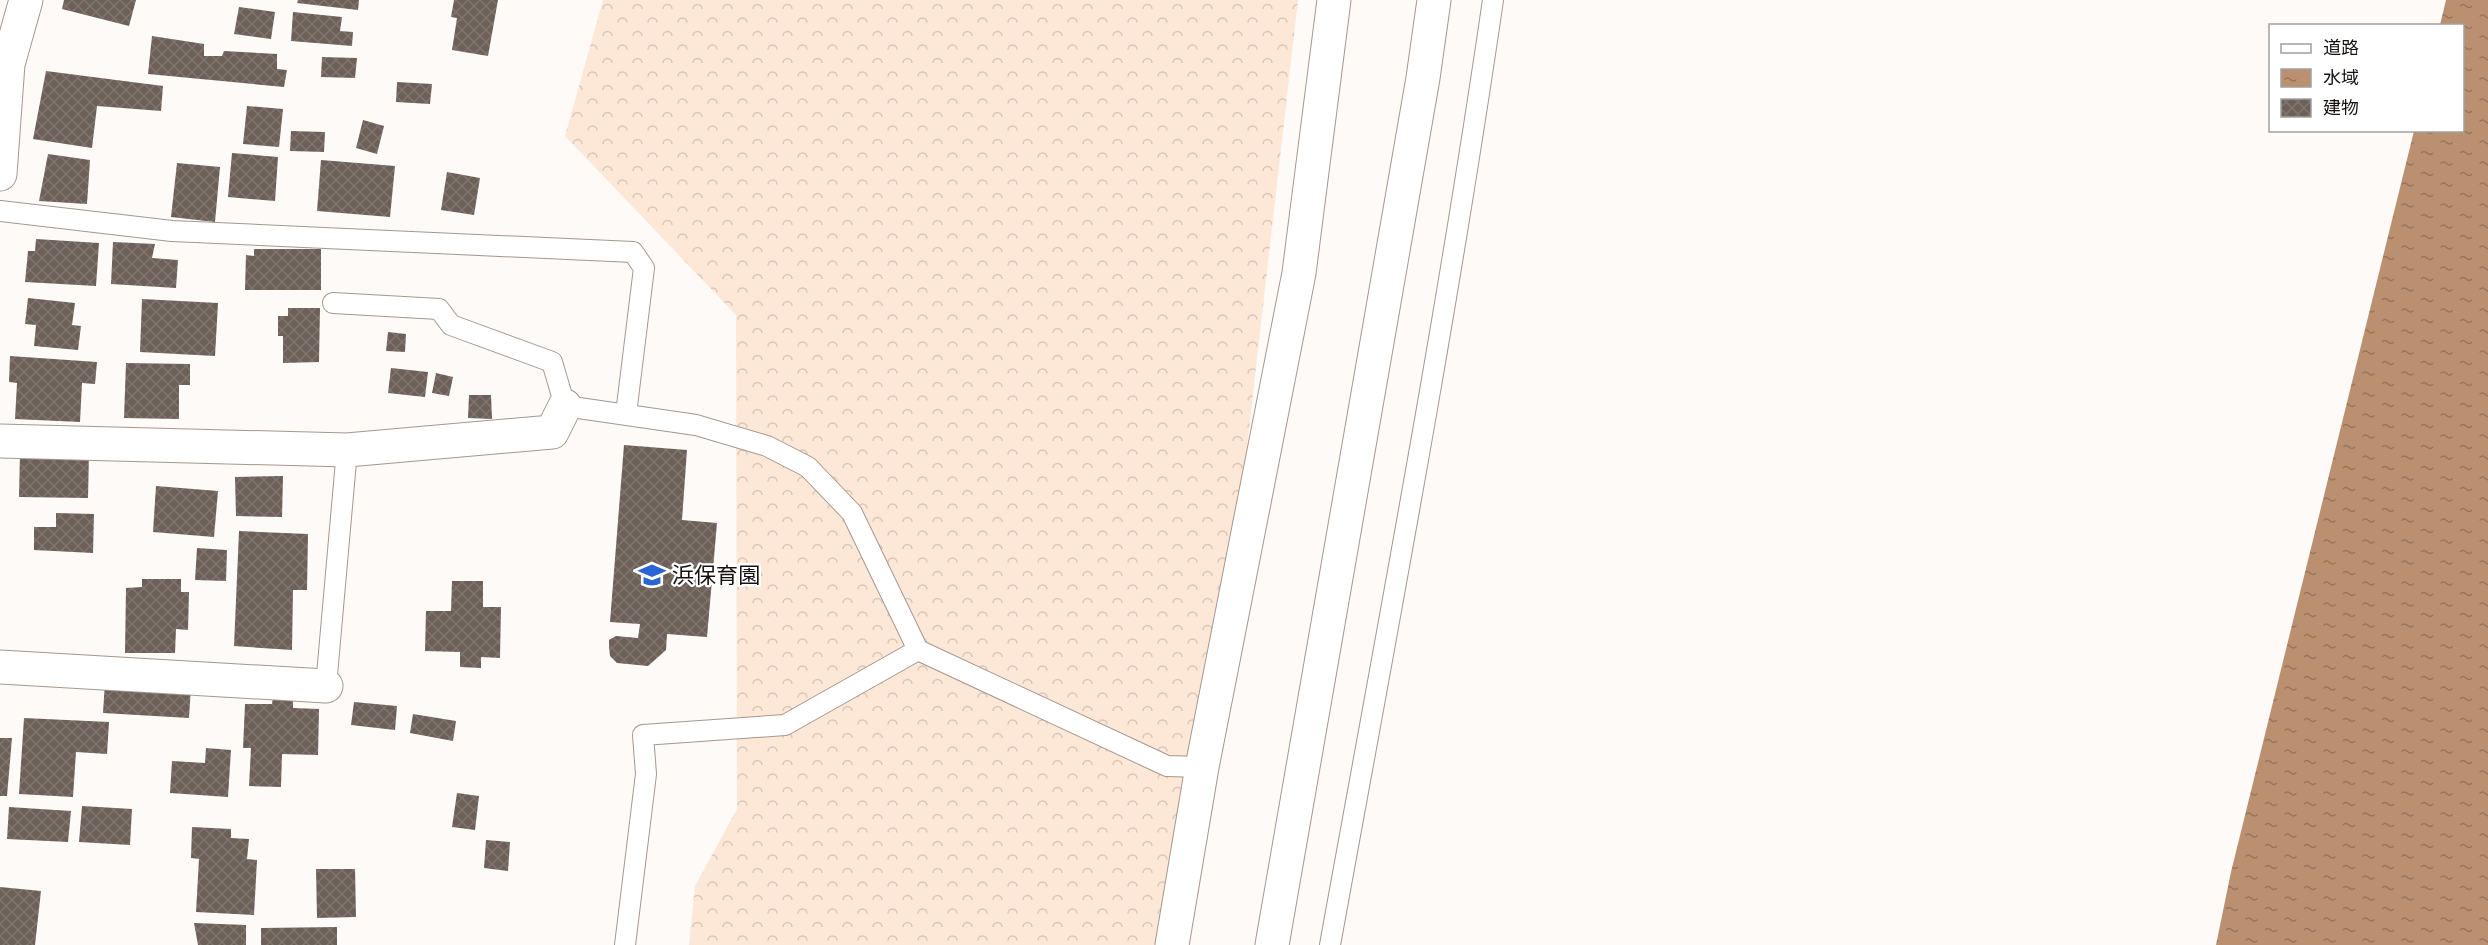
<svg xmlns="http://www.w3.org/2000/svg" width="2488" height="945" viewBox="0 0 2488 945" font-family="Figtree,'Noto Sans JP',sans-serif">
<defs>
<pattern id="forest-crowns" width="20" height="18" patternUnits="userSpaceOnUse" patternTransform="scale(1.5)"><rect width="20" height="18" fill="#fde8d8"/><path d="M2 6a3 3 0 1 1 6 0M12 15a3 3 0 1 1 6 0" fill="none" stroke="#d8c6b8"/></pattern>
<pattern id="water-ripples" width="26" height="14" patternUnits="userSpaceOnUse" patternTransform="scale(1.5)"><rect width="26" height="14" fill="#bb9071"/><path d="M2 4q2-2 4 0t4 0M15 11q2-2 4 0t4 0" fill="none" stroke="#97745b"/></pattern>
<pattern id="building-cross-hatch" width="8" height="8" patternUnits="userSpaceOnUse" patternTransform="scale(1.5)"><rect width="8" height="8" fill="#6d6058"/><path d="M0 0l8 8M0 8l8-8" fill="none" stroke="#807670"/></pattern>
</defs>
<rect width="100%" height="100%" fill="#fdfaf8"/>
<path fill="url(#forest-crowns)" d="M 603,0 L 1298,0 L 1190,945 L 689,945 L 695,886 L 737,809 L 736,315 L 565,136 Z"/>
<path fill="url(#water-ripples)" d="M 2446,0 L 2488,0 L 2488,945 L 2216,945 L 2231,872 L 2414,131 L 2462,130 L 2462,26 L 2440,25 Z"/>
<g fill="url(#building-cross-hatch)">
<path d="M 64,0 L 136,0 L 129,26 L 62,9 Z"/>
<path d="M 298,0 L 359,0 L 358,10 L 297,3 Z"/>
<path d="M 454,0 L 498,0 L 488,56 L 452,50 L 457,18 L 451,17 Z"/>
<path d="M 239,7 L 275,12 L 271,39 L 234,34 Z"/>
<path d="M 293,12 L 342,17 L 340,31 L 353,32 L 352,46 L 291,41 Z"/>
<path d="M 152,36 L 204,44 L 204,56 L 222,56 L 224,51 L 277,54 L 277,69 L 287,70 L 284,87 L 148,74 Z"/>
<path d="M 322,57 L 357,58 L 355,78 L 321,77 Z"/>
<path d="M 46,71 L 163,86 L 161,111 L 97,106 L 92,148 L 33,139 Z"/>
<path d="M 397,82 L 432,84 L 430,104 L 396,102 Z"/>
<path d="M 247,106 L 283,109 L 279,147 L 243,144 Z"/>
<path d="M 363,120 L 384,126 L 377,154 L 356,148 Z"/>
<path d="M 291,131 L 325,132 L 324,152 L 290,151 Z"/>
<path d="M 232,153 L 278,157 L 275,201 L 228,197 Z"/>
<path d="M 48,154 L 90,160 L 87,204 L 39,201 Z"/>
<path d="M 321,160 L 395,166 L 390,217 L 317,211 Z"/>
<path d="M 177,163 L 220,167 L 215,222 L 171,217 Z"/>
<path d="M 447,172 L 480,178 L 474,215 L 441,210 Z"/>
<path d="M 36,239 L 99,243 L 96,286 L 25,282 L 28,251 L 35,251 Z"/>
<path d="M 113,242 L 155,244 L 152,258 L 178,260 L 176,288 L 111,284 Z"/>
<path d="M 254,249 L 321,249 L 321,290 L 245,290 L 246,255 L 254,256 Z"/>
<path d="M 28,298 L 75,303 L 72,325 L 81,326 L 78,350 L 34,346 L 36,325 L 25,324 Z"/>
<path d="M 142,299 L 218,303 L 215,356 L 140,352 Z"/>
<path d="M 288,308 L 320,308 L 319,362 L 283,363 L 283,336 L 278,336 L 278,316 L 288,316 Z"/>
<path d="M 388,332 L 406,334 L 405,352 L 386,351 Z"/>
<path d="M 10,356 L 97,362 L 95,384 L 82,383 L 80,422 L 15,419 L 17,383 L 9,382 Z"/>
<path d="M 126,363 L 190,364 L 190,385 L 179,385 L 179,419 L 124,418 Z"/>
<path d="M 391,368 L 428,372 L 425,397 L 388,393 Z"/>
<path d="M 436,373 L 453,377 L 449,396 L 432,393 Z"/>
<path d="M 469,395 L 491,395 L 492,419 L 468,418 Z"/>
<path d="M 624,445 L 687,450 L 682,520 L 717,523 L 707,637 L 667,634 L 666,650 L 648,666 L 617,663 L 610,656 L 609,647 L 609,640 L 616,636 L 638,638 L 640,624 L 610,622 Z"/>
<path d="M 20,452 L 89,453 L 88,498 L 19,497 Z"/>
<path d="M 283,476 L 282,517 L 236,516 L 235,477 Z"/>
<path d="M 156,486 L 218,491 L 214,537 L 153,532 Z"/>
<path d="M 56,513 L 94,514 L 93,553 L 34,550 L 34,527 L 56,527 Z"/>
<path d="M 239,531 L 308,534 L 307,590 L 293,590 L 292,650 L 234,646 Z"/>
<path d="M 197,548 L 227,550 L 226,581 L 195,580 Z"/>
<path d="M 142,579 L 181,579 L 181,592 L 189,592 L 188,630 L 176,629 L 175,653 L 125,653 L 126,588 L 142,587 Z"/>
<path d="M 452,581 L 483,581 L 483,607 L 501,607 L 500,658 L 481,657 L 481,668 L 460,667 L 460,652 L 425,651 L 426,611 L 451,611 Z"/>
<path d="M 105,681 L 191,686 L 189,718 L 103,713 Z"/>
<path d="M 273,697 L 293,697 L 293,708 L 319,709 L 318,755 L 282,754 L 281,787 L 249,786 L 251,748 L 243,748 L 245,704 L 272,704 Z"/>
<path d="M 354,702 L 397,706 L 395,730 L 351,725 Z"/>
<path d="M 413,714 L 456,721 L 453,741 L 410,733 Z"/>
<path d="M 24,718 L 109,722 L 107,754 L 76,752 L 73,797 L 19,794 Z"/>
<path d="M 0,738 L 12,738 L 7,796 L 0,796 Z"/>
<path d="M 206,748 L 231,750 L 228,797 L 170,793 L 172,761 L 205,763 Z"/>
<path d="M 457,793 L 479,796 L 475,830 L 452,827 Z"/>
<path d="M 82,806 L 132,809 L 130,845 L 79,842 Z"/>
<path d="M 9,807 L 71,811 L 68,842 L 7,839 Z"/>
<path d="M 192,827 L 231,829 L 231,838 L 249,839 L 247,859 L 257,860 L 254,915 L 196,912 L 199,859 L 191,858 Z"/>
<path d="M 486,840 L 510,842 L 508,871 L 484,868 Z"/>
<path d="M 316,869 L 355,869 L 356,917 L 317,918 Z"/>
<path d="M 0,887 L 41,891 L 35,945 L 0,945 Z"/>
<path d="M 194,923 L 246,925 L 246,945 L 198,945 Z"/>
<path d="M 337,927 L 337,945 L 261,945 L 261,928 Z"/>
</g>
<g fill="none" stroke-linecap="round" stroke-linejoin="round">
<defs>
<g id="lane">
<path d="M 0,211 L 172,231 L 633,252 L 644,268 L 626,414"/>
<path d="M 333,303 L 439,309 L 451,325 L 552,362 L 565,406 L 696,425 L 767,446 L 808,467 L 852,513 L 918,650"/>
<path d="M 326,686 L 347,450"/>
<path d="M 625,945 L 646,774 L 643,735 L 785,725 L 918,650 L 1167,766 L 1202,767"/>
<path d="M 1330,945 C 1387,631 1447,316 1493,0"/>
</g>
<g id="street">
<path d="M 0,174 L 8,64 L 26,0"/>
<path d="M 0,441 L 347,450 L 552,432 L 565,406"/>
<path d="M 0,667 L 326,686"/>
<path d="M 1172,945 L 1202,767 L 1299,273 L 1334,0"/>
<path d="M 1272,945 L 1423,78 L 1434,0"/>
</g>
</defs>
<use href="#lane" stroke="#a5978e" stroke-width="22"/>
<use href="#street" stroke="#a5978e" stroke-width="35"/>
<use href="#lane" stroke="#fff" stroke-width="20"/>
<use href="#street" stroke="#fff" stroke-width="33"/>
</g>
<defs>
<symbol id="school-bare" viewBox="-9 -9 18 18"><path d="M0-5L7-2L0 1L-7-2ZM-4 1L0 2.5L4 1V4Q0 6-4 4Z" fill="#2b65d3" stroke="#fff" stroke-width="2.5" paint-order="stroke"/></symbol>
</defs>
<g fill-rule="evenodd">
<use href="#school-bare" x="633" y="556" width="38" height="38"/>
</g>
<g text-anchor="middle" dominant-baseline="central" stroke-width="4.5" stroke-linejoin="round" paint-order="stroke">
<g font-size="22" fill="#17120f" stroke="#fff" text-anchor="start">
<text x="672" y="575">浜保育園</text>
</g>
</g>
<rect x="2269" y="24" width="195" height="108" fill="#ffffff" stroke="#a2a09f" stroke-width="1.5"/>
<rect x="2281" y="44" width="30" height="9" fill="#ffffff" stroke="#a2a09f" stroke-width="1.5"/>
<text x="2323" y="54" font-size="18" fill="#17120f">道路</text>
<rect x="2281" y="69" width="30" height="18" fill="url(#water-ripples)" stroke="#a2a09f" stroke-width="1.5"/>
<text x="2323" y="84" font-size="18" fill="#17120f">水域</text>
<rect x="2281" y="99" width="30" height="18" fill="url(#building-cross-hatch)" stroke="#a2a09f" stroke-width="1.5"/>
<text x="2323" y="114" font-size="18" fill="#17120f">建物</text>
</svg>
